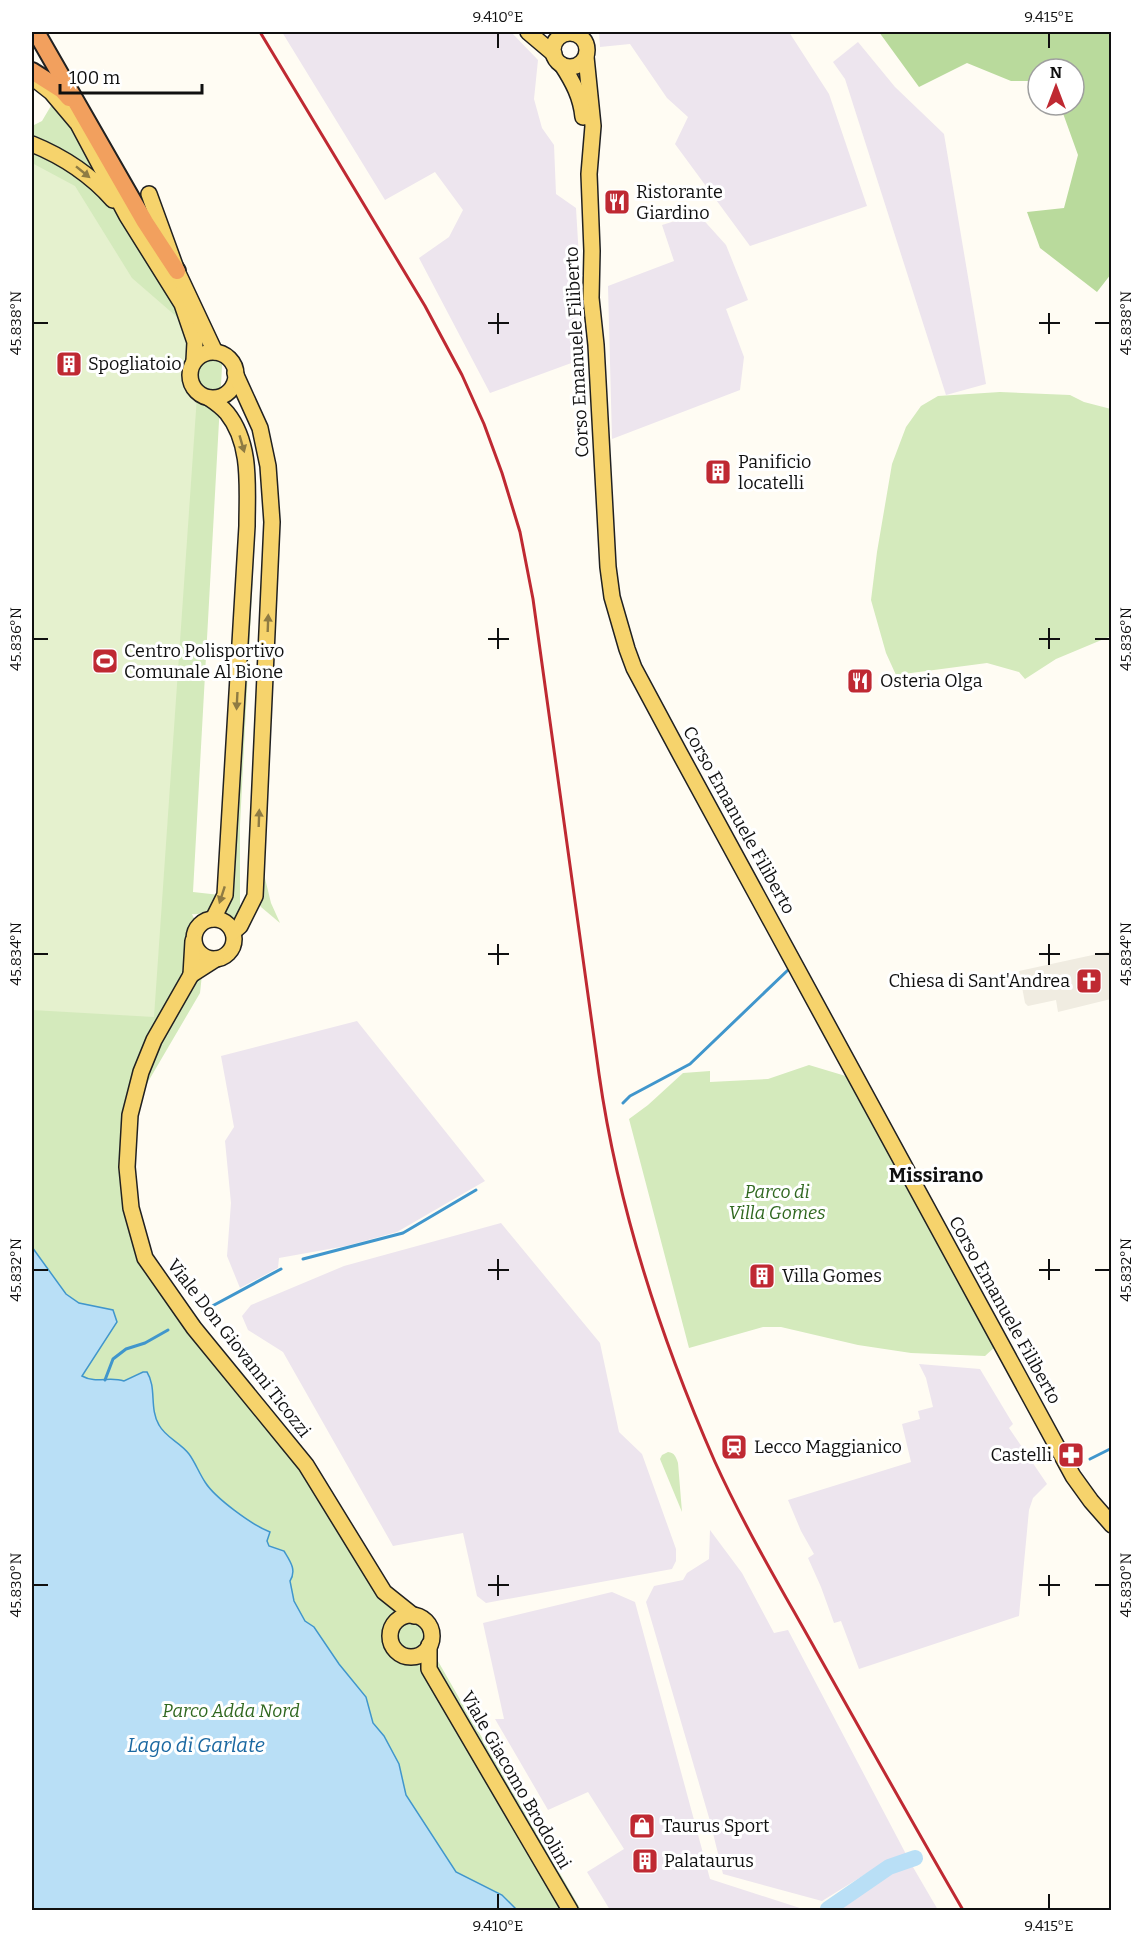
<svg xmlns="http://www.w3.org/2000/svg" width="1143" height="1942" viewBox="0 0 1143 1942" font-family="Bitter,serif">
<rect width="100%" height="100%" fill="#fffcf3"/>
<g fill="#ede5ee">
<path d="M 282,32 L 511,32 L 538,60 L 534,99 L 542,128 L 554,145 L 556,194 L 576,208 L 585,358 L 490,393 L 419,258 L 449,237 L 463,210 L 435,172 L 385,200 Z"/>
<path d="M 599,32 L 789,32 L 829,94 L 867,206 L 750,246 L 675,144 L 688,117 L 667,98 L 630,44 L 600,47 Z"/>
<path d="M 858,42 L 895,87 L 944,134 L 986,384 L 946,395 L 845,79 L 833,62 Z"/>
<path d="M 698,214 L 726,245 L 748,300 L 726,309 L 744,357 L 740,390 L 612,439 L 608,286 L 674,261 L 662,225 Z"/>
<path d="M 357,1021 L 485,1181 L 397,1232 L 346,1246 L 279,1258 L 278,1268 L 240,1288 L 227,1256 L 231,1203 L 225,1141 L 234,1127 L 221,1056 Z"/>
<path d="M 501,1223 L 600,1343 L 619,1432 L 642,1454 L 676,1549 L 676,1561 L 672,1569 L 486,1603 L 477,1596 L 463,1533 L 393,1546 L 283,1352 L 248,1330 L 242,1316 L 251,1305 L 344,1266 Z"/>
<path d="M 919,1364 L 980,1369 L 1013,1424 L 1009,1428 L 1047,1484 L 1033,1498 L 1029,1510 L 1019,1616 L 859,1669 L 841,1621 L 834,1623 L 821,1587 L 808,1558 L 814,1554 L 801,1531 L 788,1500 L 911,1462 L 902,1424 L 920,1419 L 918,1411 L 933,1407 L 926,1378 Z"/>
<path d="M 710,1530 L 742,1573 L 774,1633 L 788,1630 L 907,1856 L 885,1862 L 822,1901 L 723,1874 L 710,1821 L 646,1602 L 654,1586 L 683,1580 L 687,1573 L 709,1559 Z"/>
<path d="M 612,1592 L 635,1602 L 710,1879 L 806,1910 L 610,1910 L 587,1872 L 624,1849 L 588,1792 L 548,1810 L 495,1719 L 504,1719 L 483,1623 Z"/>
<path d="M 910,1862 L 938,1910 L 836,1910 L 834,1907 L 886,1870 Z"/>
</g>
<g fill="#d4eabc">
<path d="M 55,99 L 103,177 L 95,175 L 176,274 L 223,349 L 193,892 L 220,895 C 215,906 205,916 192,914 L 199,929 L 204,956 L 200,993 L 135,1104 L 132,1200 L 143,1243 L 228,1363 L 301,1445 L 398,1602 L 423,1610 L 435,1656 L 581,1910 L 32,1910 L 32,126 L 42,121 Z"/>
<path d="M 1000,392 L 1070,395 L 1084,402 L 1111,409 L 1111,636 L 1056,659 L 1025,679 L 1019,672 L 987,663 L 896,675 L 886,653 L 871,600 L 877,552 L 892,464 L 906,427 L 921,406 L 938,396 Z"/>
<path d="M 255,485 L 255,535 L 240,825 L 240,913 L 237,922 L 223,912 Z"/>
<path d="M 263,870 L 271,903 L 280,923 L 261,907 L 259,904 Z"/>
<path d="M 809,1065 L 849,1077 L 996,1346 L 985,1356 L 911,1353 L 858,1345 L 781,1327 L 763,1327 L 689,1348 L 629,1119 L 648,1105 L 683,1073 L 710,1071 L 710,1082 L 768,1079 Z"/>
<path d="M 668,1452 C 675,1453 676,1457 678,1463 L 682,1512 L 660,1459 L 662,1455 Z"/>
</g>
<path fill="#b9da9c" d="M 879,32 L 1111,32 L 1111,274 L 1097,292 L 1040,248 L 1027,212 L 1064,208 L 1078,155 L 1060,105 L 1074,105 L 1074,69 L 1038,69 L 1038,81 L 1011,81 L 967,63 L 919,87 Z"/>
<path fill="#e5f1ce" d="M 32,163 L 75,186 L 132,278 L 177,317 L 199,367 L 154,1017 L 32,1010 Z"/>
<path fill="#f0ece1" d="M 1111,951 L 1111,999 L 1058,1012 L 1056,1000 L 1028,1006 L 1025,1003 L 1019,971 Z"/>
<path fill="#b9dff6" stroke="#4096cc" stroke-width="1.5" d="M 32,1247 L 66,1294 L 79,1303 L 113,1310 L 117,1322 L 82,1376 C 96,1384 109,1376 124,1381 L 143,1372 L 147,1372 C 157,1388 149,1408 159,1425 C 166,1438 180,1442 189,1454 C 195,1462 199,1473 205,1482 C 215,1498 252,1525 270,1532 L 267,1541 L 269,1546 L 284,1551 C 290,1561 297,1570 290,1581 L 294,1601 L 305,1621 L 314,1627 L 339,1664 L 366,1697 L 373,1723 L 384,1736 L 399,1764 L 406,1795 L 456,1872 L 502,1895 L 517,1910 L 32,1910 Z"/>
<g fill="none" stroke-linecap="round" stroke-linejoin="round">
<g stroke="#4096cc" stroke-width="3">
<path d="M 623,1103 L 630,1096 L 690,1064 L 788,970"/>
<path d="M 303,1259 L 403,1233 L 476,1190"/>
<path d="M 203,1311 L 281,1269"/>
<path d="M 105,1380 L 113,1359 L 126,1349 L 145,1343 L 168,1330"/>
<path d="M 1090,1459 L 1112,1448"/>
</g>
<path stroke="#b9dff6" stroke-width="16" d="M 828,1909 L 889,1867 L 915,1858"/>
<defs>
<g id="major">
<path d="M 528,32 L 554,54"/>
<circle cx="570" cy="50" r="17"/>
<path d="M 586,57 L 593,126 L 589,174 L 592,251 L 591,298 L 596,345 L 608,567 L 612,597 L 627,649 L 634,668 L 679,752 L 1073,1476 L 1091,1501 L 1112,1525"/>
<path d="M 562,65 C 573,82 581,97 583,117"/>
<path d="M 37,81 L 51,92 L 78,124 L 127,216 L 182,304 L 195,342 L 194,361"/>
<path d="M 32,144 C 64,157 90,174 113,200"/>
<path d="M 149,194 L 177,271 L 215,352"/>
<circle cx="213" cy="375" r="23"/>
<path d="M 209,398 C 215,402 222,407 227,413 C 252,444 247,488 247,526 L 225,895 L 213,919"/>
<circle cx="214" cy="939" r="20"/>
<path d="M 233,932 L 240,926 L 255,896 L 272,522 L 268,466 L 260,428 L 235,373"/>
<path d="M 193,941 L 191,975 L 216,959"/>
<path d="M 191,975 L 154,1040 L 141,1072 L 130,1115 L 127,1167 L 131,1208 L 145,1258 L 194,1328 L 306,1465 L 384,1592 L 414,1616"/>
<circle cx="411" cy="1636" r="21"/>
<path d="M 429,1645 L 429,1669 L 570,1910"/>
</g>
<g id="highway">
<path d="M 36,32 L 145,222 L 177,271"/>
<path d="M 32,71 L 62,90 L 69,98"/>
</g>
</defs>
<use href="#major" stroke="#212121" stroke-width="18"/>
<use href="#highway" stroke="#212121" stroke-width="20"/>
<use href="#major" stroke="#f6d36c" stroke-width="15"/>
<use href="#highway" stroke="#f2a05e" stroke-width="16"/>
<path stroke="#bf2932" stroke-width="3" d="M 260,32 L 425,306 L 462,375 L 484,424 L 502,473 L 520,532 L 533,599 L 599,1074 C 618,1207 661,1339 715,1462 C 744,1526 781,1588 815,1649 C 864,1736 913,1824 963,1910"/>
</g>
<defs><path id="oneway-solid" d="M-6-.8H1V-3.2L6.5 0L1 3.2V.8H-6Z" transform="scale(1.5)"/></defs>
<g fill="#8e7b43">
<use href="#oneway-solid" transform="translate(83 172) rotate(39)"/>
<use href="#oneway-solid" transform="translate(242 444) rotate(74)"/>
<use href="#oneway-solid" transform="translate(268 623) rotate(-88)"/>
<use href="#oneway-solid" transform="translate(237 701) rotate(93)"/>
<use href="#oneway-solid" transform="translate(259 818) rotate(-88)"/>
<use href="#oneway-solid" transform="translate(222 895) rotate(108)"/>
</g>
<path fill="none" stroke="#101010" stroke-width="2" d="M 498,33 L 498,48M 1049,33 L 1049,48M 498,313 L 498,334M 1049,313 L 1049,334M 33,323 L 48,323M 488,323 L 509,323M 1039,323 L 1060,323M 1095,323 L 1110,323M 498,628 L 498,649M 1049,628 L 1049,649M 33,639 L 48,639M 488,639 L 509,639M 1039,639 L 1060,639M 1095,639 L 1110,639M 498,944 L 498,965M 1049,944 L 1049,965M 33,954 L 48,954M 488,954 L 509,954M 1039,954 L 1060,954M 1095,954 L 1110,954M 498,1259 L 498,1280M 1049,1259 L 1049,1280M 33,1270 L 48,1270M 488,1270 L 509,1270M 1039,1270 L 1060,1270M 1095,1270 L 1110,1270M 498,1575 L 498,1596M 1049,1575 L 1049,1596M 33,1585 L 48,1585M 488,1585 L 509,1585M 1039,1585 L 1060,1585M 1095,1585 L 1110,1585M 498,1894 L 498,1909M 1049,1894 L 1049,1909"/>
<defs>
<symbol id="restaurant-square" viewBox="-11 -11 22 22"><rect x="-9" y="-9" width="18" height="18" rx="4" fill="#bf2932" stroke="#fff"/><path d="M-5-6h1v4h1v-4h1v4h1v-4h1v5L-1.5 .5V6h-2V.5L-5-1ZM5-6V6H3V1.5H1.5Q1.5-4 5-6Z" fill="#fff"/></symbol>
<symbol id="building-square" viewBox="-11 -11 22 22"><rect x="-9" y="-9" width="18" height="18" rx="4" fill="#bf2932" stroke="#fff"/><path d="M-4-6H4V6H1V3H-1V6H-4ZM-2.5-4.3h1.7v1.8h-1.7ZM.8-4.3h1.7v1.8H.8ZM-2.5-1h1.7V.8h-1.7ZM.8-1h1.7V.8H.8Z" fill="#fff"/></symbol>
<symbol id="stadium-square" viewBox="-11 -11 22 22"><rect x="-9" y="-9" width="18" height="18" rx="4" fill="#bf2932" stroke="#fff"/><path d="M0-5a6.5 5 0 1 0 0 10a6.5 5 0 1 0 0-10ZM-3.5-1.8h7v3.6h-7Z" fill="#fff"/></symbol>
<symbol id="church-square" viewBox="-11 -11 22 22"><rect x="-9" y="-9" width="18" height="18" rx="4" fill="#bf2932" stroke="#fff"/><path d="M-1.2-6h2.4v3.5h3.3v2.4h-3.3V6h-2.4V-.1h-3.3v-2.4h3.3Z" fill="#fff"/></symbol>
<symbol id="station-square" viewBox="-11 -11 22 22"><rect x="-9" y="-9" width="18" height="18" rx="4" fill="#bf2932" stroke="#fff"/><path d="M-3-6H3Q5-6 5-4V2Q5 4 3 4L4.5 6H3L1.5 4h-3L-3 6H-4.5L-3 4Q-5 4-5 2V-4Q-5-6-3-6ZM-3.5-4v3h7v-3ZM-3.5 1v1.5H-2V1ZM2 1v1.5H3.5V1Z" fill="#fff"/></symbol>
<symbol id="pharmacy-square" viewBox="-11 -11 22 22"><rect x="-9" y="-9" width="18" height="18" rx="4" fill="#bf2932" stroke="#fff"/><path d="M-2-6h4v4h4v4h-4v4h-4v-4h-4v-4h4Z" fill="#fff"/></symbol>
<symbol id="shop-square" viewBox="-11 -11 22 22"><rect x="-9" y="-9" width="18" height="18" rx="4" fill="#bf2932" stroke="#fff"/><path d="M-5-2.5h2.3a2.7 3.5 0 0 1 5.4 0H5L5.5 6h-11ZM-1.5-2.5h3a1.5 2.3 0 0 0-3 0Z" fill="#fff"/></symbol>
</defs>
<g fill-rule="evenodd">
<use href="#restaurant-square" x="602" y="187" width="30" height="30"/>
<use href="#building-square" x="54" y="349" width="30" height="30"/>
<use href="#building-square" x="703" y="457" width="30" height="30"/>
<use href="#stadium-square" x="90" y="646" width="30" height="30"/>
<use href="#restaurant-square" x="845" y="666" width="30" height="30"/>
<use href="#church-square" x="1074" y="966" width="30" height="30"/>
<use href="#building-square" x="747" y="1261" width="30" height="30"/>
<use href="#station-square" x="719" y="1432" width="30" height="30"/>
<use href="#pharmacy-square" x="1056" y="1440" width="30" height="30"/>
<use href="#shop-square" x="627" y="1811" width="30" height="30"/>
<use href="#building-square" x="630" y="1846" width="30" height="30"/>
</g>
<g text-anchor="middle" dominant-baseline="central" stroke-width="6" stroke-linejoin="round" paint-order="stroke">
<g font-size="18" fill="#101010" stroke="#fff" text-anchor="start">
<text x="636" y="192">Ristorante<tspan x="636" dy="21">Giardino</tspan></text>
<text x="88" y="364">Spogliatoio</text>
<text x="738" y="462">Panificio<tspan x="738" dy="21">locatelli</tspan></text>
<text x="124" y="651">Centro Polisportivo<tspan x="124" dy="21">Comunale Al Bione</tspan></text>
<text x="880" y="681">Osteria Olga</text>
<text x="1070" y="981" text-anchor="end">Chiesa di Sant'Andrea</text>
<text x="782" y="1276">Villa Gomes</text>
<text x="754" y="1447">Lecco Maggianico</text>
<text x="1052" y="1455" text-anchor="end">Castelli</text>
<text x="662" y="1826">Taurus Sport</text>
<text x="664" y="1861">Palataurus</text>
</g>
<g font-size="18" fill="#101010" stroke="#fff">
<text transform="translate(577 352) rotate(-93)">Corso Emanuele Filiberto</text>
<text transform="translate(739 820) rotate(61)">Corso Emanuele Filiberto</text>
<text transform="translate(1005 1310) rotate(61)">Corso Emanuele Filiberto</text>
<text transform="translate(239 1348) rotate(52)">Viale Don Giovanni Ticozzi</text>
<text transform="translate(516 1780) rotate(60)">Viale Giacomo Brodolini</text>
</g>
<g font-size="18" font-style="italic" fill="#306820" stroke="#fff">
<text x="777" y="1192">Parco di<tspan x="777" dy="21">Villa Gomes</tspan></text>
<text x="231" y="1711">Parco Adda Nord</text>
</g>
<g font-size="20" font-weight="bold" fill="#101010" stroke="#fff">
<text x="936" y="1175">Missirano</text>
</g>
<g font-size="20" font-style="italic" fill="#1a68a1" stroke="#fff">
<text x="196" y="1745">Lago di Garlate</text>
</g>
</g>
<rect width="1143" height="1942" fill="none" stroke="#ffffff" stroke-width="66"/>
<g transform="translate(1056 87)"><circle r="28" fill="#ffffff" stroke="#9f9f9f" stroke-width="1.5"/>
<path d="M0-4.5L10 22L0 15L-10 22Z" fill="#bf2932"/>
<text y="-9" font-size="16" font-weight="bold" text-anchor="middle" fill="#101010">N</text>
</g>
<path d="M60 84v9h142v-9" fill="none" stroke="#101010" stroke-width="3"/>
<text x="69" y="84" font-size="18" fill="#101010" stroke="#ffffff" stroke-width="4.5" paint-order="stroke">100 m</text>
<rect x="33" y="33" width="1077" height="1876" fill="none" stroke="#101010" stroke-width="2"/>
<g font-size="15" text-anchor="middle" fill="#101010">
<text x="498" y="22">9.410°E</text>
<text x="1049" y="22">9.415°E</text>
<text transform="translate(16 323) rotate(-90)" y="5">45.838°N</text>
<text transform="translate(1126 323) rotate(-90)" y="5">45.838°N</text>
<text transform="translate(16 639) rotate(-90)" y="5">45.836°N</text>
<text transform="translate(1126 639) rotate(-90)" y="5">45.836°N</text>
<text transform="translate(16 954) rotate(-90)" y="5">45.834°N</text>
<text transform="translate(1126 954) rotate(-90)" y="5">45.834°N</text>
<text transform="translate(16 1270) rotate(-90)" y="5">45.832°N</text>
<text transform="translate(1126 1270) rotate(-90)" y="5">45.832°N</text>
<text transform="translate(16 1585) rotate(-90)" y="5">45.830°N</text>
<text transform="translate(1126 1585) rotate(-90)" y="5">45.830°N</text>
<text x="498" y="1931">9.410°E</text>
<text x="1049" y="1931">9.415°E</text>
</g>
</svg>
